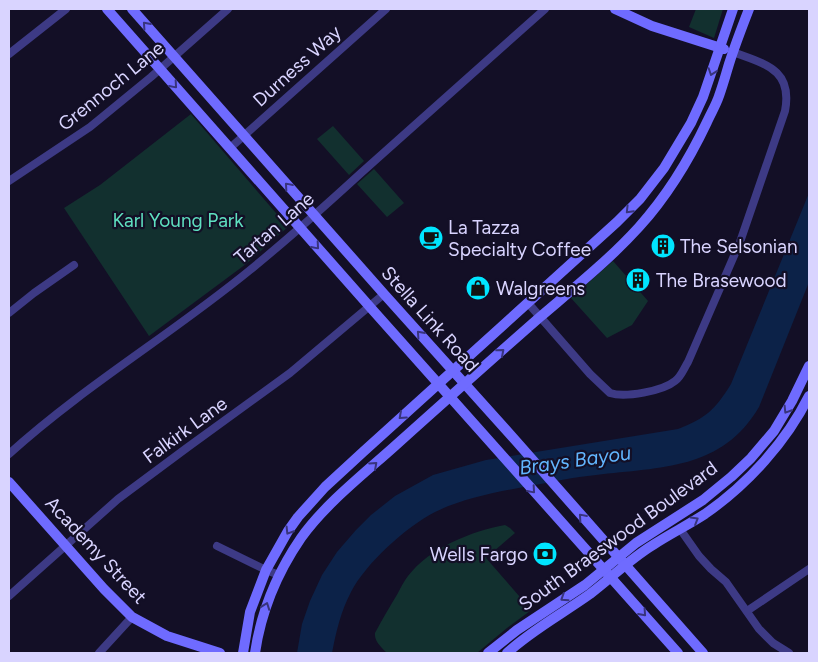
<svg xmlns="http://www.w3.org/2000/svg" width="818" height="662" viewBox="0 0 818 662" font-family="Figtree,sans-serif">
<rect width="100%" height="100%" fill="#130f26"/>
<g fill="#12302f">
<path d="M 696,9 L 723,9 L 714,38 L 689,27 Z"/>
<path d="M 191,114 L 288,227 L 246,264 L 149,336 L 64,208 L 100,185 Z"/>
<path d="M 333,126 L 364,161 L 349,175 L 317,139 Z"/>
<path d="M 374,169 L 404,203 L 387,217 L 357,184 Z"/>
<path d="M 613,261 L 648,301 L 632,325 L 607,338 L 571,298 Z"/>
<path d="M 505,525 L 510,528 L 515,533 L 486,558 L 526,604 L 525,606 L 530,611 L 507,628 L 477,653 L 387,653 C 382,648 374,641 375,633 C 382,620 390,606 398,593 C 401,587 404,581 408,576 C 429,548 472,531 505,525 Z"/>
</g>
<path fill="#0c2248" d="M 809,193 L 809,282 L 759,407 C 722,470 661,467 596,475 C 574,477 552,482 529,486 C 497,492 464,498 435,512 C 406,527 366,563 351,592 C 341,611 336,632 332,653 L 297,653 L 302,624 L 310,601 L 322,575 L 337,552 L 356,530 L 371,515 L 395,496 L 433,475 L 486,460 L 678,429 C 706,418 715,410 731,384 Z"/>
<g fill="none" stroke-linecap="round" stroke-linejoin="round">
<g stroke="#3d3a85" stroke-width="8">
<path d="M 9,54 L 66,9"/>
<path d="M 230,148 L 386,9"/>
<path d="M 9,181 L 90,127 L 151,77 L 228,9"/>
<path d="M 528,303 L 590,374 L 610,393 C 625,398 663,391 675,381 C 681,377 684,368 688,362 L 740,242 L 785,111 C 793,69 765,64 733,52"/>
<path d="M 9,313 L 34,293 L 74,265"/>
<path d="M 9,454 C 84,386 172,334 250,270 C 288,239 325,206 361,173 C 423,118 484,63 545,9"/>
<path d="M 680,529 L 699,556 L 711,569 L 726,582 L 759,629 L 773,643 L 789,653"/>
<path d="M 217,546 L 266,570 L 279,575"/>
<path d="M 9,596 L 118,499 L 188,447 L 290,373 L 384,294"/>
<path d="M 747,611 L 809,569"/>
<path d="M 99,653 L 132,617"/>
</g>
<g stroke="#6f6bff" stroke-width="10">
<path d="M 107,9 L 370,307 L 678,653"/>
<path d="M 132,9 L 384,294 L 516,441 L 703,653"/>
<path d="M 615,9 L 652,26 L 724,49"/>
<path d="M 9,482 L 104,589 L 132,617 L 167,636 L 220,653"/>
<path d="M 243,653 L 250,612 L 266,570 L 288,531 L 298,517 L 325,487 L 363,452 L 617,222 L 640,199 L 664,168 L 691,123 L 703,97 L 733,9"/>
<path d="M 255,653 C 261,612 277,573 301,538 C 325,504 365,473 396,445 C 444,402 492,359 540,317 C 574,288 609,260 639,227 C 667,196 689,160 707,122 C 711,113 716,105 719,96 C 723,85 726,74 729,64 C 735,45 742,27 749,9"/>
<path d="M 488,653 L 517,630 L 585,585 L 636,543 L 703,500 L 731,477 L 751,458 L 774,431 L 792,401 L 809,366"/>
<path d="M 507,653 C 532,630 562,614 590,594 C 611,578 630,559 653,545 C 670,534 688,525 705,514 C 748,484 786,442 809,396"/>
</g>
</g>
<defs><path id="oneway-chevron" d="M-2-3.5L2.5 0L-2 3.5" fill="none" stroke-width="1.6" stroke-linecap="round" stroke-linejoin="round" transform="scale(1.25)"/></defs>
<g stroke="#38347d">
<use href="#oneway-chevron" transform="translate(146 25) rotate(-132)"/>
<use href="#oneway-chevron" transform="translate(712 72) rotate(109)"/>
<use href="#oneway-chevron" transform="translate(174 85) rotate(49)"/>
<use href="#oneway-chevron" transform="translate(288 186) rotate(-131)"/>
<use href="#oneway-chevron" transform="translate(629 210) rotate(134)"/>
<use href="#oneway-chevron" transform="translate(316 246) rotate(49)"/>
<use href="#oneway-chevron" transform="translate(420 334) rotate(-132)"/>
<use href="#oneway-chevron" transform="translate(501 352) rotate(-41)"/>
<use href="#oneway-chevron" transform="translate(787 410) rotate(122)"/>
<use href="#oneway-chevron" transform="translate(402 416) rotate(138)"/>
<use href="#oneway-chevron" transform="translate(374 465) rotate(-42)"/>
<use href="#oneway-chevron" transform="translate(532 490) rotate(49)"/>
<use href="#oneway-chevron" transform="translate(582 517) rotate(-131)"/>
<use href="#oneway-chevron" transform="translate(695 520) rotate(-31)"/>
<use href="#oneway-chevron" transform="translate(289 531) rotate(122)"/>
<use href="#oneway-chevron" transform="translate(564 598) rotate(147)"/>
<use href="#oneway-chevron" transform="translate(266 606) rotate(-70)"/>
<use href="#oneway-chevron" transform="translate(643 613) rotate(48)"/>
</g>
<defs>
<symbol id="cafe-disc" viewBox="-11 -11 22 22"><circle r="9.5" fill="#00e5ff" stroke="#130f26"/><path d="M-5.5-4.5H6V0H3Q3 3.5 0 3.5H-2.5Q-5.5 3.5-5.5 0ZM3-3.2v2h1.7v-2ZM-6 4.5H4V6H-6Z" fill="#111"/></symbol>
<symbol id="building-disc" viewBox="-11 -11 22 22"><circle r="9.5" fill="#00e5ff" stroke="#130f26"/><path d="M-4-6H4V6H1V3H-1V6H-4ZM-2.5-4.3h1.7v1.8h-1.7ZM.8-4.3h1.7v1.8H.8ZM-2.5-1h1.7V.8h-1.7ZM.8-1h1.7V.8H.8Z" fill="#111"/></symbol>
<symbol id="shop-disc" viewBox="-11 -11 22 22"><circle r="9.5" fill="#00e5ff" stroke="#130f26"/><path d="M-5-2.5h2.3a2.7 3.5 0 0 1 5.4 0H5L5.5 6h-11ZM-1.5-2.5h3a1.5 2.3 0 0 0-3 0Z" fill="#111"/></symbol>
<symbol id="bank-disc" viewBox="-11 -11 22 22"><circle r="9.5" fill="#00e5ff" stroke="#130f26"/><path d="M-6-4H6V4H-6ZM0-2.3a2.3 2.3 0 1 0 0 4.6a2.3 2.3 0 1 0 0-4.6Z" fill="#111"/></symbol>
</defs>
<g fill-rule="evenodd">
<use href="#cafe-disc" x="417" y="224" width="28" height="28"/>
<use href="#building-disc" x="649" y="232" width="28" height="28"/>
<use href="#building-disc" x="624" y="266" width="28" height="28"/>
<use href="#shop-disc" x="464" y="274" width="28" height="28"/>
<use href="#bank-disc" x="531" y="540" width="28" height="28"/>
</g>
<g text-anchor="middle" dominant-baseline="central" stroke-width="4.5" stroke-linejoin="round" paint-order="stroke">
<g font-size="19" fill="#d9d4ff" stroke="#130f26">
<text transform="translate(297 66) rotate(-42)">Durness Way</text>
<text transform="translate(111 86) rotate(-39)">Grennoch Lane</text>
<text transform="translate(274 228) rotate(-41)">Tartan Lane</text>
<text transform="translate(430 319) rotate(48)">Stella Link Road</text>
<text transform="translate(185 430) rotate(-36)">Falkirk Lane</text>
<text transform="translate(618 536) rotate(-36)">South Braeswood Boulevard</text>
<text transform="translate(96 550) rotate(47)">Academy Street</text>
</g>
<g font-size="19" fill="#5fe0c0" stroke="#130f26">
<text x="178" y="220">Karl Young Park</text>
</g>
<g font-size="19" fill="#d9d4ff" stroke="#130f26" text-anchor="start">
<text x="448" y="227">La Tazza<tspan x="448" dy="22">Specialty Coffee</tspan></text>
<text x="680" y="246">The Selsonian</text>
<text x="656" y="280">The Brasewood</text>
<text x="496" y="288">Walgreens</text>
<text x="528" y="554" text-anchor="end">Wells Fargo</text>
</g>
<g font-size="20" font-style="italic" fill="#62b6ff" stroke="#130f26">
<text transform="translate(575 460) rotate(-8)">Brays Bayou</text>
</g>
</g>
<rect width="818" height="662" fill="none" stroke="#d9d4ff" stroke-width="20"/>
</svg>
